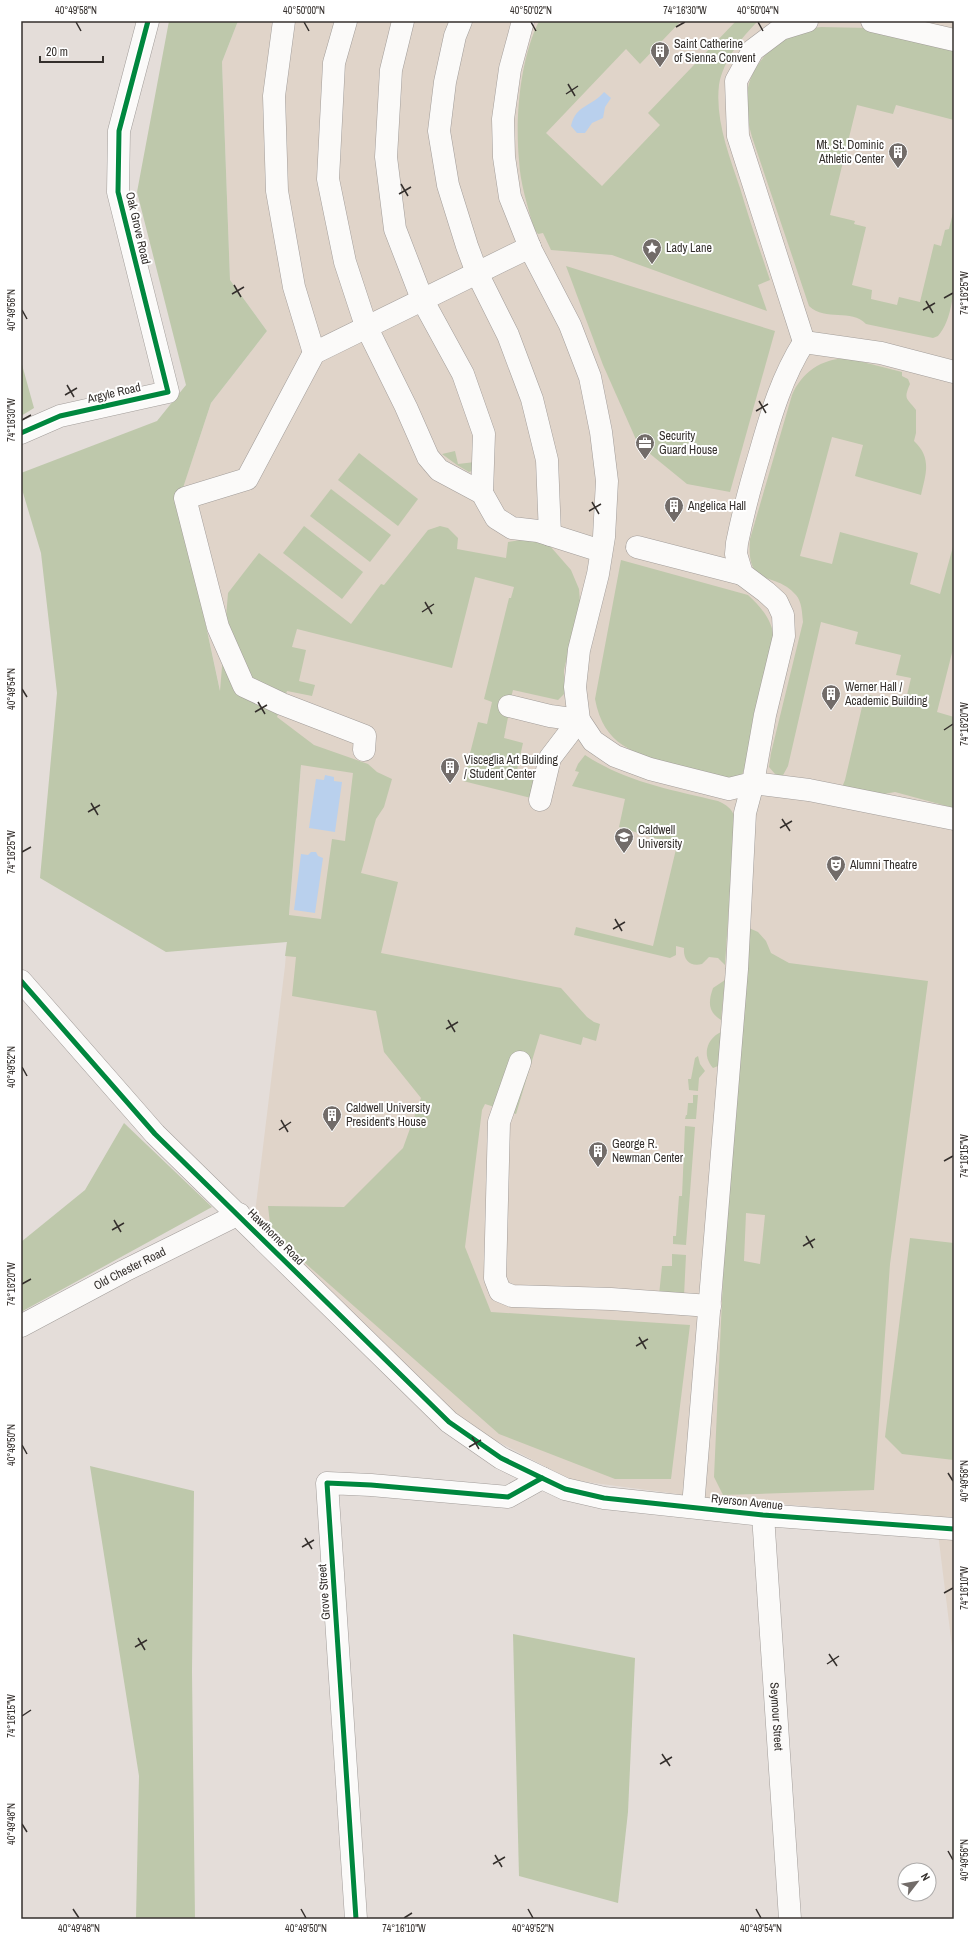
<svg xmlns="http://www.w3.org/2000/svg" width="975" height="1940" viewBox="0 0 975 1940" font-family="'Archivo Narrow',sans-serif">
<rect width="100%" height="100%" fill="#e4ddd9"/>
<path fill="#e0d4c9" d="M 238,21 L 954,21 L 954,1663 L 936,1517 L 708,1498 L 571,1480 L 466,1425 L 254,1221 L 285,966 L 301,765 L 221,695 L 179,499 L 211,403 L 267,331 L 230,280 L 222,62 Z"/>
<g fill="#bec8ab" fill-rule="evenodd">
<path d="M 169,21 L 238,21 L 222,62 L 230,280 L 267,331 L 211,403 L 179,500 L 220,691 L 228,593 L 259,553 L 351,624 L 381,584 L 384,585 L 428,530 L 440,526 L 448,528 L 458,538 L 457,549 L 506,558 L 508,542 L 527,539 L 537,540 L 550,546 L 571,570 L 579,589 L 580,602 L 564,670 L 564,694 L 558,700 L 513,690 L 508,709 L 509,712 L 504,738 L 523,743 L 517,770 L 537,774 L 535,799 L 463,781 L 478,722 L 487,724 L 492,702 L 484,699 L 509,598 L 511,598 L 514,587 L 475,577 L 452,668 L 297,629 L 292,647 L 306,650 L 299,681 L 315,685 L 312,696 L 287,691 L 277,717 L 314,745 L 368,764 L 377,772 L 392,779 L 384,807 L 376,819 L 361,873 L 398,882 L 381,953 L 561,988 L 587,1017 L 594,1022 L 600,1024 L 596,1041 L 583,1037 L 581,1045 L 540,1034 L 516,1114 L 485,1104 L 482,1110 L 465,1247 L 491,1312 L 690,1325 L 671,1479 L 615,1479 L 499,1434 L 271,1233 L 268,1206 L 344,1207 L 403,1148 L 421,1098 L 384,1052 L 376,1011 L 292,996 L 296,957 L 285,956 L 287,942 L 166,952 L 40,878 L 57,693 L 41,553 L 21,486 L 21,473 L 157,421 L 186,385 L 137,192 ZM 301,765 L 353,773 L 345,841 L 332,839 L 321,919 L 289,915 Z"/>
<path d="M 539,21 L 681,21 L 640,64 L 626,49 L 546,133 L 602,186 L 660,125 L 648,113 L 736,21 L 758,21 C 741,38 723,61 719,85 C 715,120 729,155 740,188 C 749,219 760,250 770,280 L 758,285 L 767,311 L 612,255 L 551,250 L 543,233 L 538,234 L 534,229 C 528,207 520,183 519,160 C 515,118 520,59 539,21 Z"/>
<path d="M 821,27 L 869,28 L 954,51 L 954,120 L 896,105 L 893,114 L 857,105 L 830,215 L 855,221 L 854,224 L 866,227 L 852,285 L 872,290 L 871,299 L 897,305 L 899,297 L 920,302 L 934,244 L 941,246 L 945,230 L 949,229 L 954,209 C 954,242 961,311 938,336 L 933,338 L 866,324 C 851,308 826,322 809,306 L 752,137 C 748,123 746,109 747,94 C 751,57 787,31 821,27 Z"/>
<path d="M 566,266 L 775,331 L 730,492 L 687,484 L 638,444 L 603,365 Z"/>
<path d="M 847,358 L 902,372 L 902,376 L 908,379 L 910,384 C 903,400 907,398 916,410 L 916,433 L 914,441 C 932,458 926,473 921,495 L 855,476 L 863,445 L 832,437 L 800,556 L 832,564 L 840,532 L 918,553 L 910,584 L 940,594 L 954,543 L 954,645 L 937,712 L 954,717 L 954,808 L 895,792 L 884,794 L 840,792 L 845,780 L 865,694 L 890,700 L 907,695 L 911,678 L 896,675 L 901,655 L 855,644 L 858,632 L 821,622 L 788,766 L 782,777 L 775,774 L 769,767 L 771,753 L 803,622 C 802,613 802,602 796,595 C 774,569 746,591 750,539 L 792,395 C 802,372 821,359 847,358 Z"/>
<path d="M 21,361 L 34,408 L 21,416 Z"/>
<path d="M 455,451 L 458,464 L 475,462 L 472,471 L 469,472 L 457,465 L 442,454 Z"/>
<path d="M 359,453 L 418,499 L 398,526 L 338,480 Z"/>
<path d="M 331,489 L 391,535 L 370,562 L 310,516 Z"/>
<path d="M 304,526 L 363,572 L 342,599 L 283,553 Z"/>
<path d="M 621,560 L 748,595 C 762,608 773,621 774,640 L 744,769 L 742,775 L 736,779 C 718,776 700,771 682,766 C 639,755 604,749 595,699 Z"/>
<path d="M 585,755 C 626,782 672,790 718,801 C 727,805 731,808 735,817 L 725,965 L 718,958 L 709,957 L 702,964 C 690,967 683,960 684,948 L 676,946 L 676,955 L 670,958 L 574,935 L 576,927 L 653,946 L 677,845 L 619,827 L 625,799 L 572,786 L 579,772 L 575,771 L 578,764 Z"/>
<path d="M 749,928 L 758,932 L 766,941 L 771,953 L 789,963 L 928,981 L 890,1264 L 874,1490 L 723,1495 L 714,1477 L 726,1211 ZM 746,1213 L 765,1215 L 760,1264 L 744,1261 Z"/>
<path d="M 725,980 L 721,1020 C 708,1012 708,1002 713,988 Z"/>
<path d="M 721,1032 L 718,1066 L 713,1068 C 702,1056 706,1039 721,1032 Z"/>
<path d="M 698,1056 L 700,1064 L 705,1071 L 699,1078 L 698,1091 L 689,1090 L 688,1079 L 691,1079 L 695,1058 Z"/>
<path d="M 693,1095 L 698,1095 L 696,1119 L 685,1119 L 686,1115 L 687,1115 L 688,1103 L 693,1103 Z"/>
<path d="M 124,1123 L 212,1207 L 21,1312 L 21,1242 L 85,1190 Z"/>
<path d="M 685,1126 L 695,1127 L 686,1245 L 673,1244 L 673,1236 L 676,1236 L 679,1196 L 682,1196 Z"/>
<path d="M 910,1238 L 954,1243 L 954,1460 L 902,1454 L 885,1437 Z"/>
<path d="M 672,1254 L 686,1255 L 684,1296 L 659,1295 L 662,1266 L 672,1266 Z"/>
<path d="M 90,1466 L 194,1491 L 192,1672 L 195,1919 L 136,1919 L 139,1776 Z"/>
<path d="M 513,1634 L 635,1658 L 628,1812 L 618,1903 L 519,1876 Z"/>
</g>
<g fill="#b9d0ed">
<path d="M 604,92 L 611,98 L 605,107 L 603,118 L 592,123 L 585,133 L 577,133 L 571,126 C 576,104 592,107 604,92 Z"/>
<path d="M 325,775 L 334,777 L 334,781 L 342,782 L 335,832 L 309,828 L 316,779 L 324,780 Z"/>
<path d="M 311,852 L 316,852 L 318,856 L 323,858 L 315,913 L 294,910 L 301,854 L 308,855 Z"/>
</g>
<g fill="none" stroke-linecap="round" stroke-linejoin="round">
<defs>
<g id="minor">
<path d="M 284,21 L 274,96 L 277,191 L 294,287 L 314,353"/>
<path d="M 346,21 L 334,63 L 328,179 L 345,262 L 366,326 L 406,407 L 428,457 L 439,470 L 482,493 L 496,518 L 512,528 L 538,531 L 601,551"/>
<path d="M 403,21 L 391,70 L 386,157 L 395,229 L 422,299 L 463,374 L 484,434 L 482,493"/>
<path d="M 461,21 L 455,36 L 445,82 L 439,131 L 448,185 L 467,246 L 477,273 L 508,335 L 532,399 L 547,460 L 550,535"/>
<path d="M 523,21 L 510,69 L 503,119 L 504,157 L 510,197 L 531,250 L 570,325 L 590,377 L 601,432 L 607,481 L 604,537 L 598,574 L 579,650 L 575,687 L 579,720 L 593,741 L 615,756 L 650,769 L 729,789 L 753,783 L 809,790 L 954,819"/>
<path d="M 872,21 L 954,40"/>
<path d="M 804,342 L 738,136 L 736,81 L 753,50 L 781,29 L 807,21"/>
<path d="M 804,342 L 881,353 L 954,372"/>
<path d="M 21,433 L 60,416 L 168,392 L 118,192 L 119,131 L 148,21"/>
<path d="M 637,547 L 742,574"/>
<path d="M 509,706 L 550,716 L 579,720"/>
<path d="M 364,750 L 365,736 L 282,704 L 244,686 L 218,627 L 185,498 L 247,479 L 314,353 L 530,247"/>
<path d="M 540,800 L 550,758 L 579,720"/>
<path d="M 21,981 L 155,1134 L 449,1422 L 501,1458 L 542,1478 L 565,1489 L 604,1498 L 763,1515 L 954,1529"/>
<path d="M 520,1062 L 499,1122 L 495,1278 L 500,1291 L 512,1296 L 611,1299 L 710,1306"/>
<path id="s1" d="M 21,1326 L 124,1271 L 239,1214"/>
<path d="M 693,1507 L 737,969 L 745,813 L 753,783 L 765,715 L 784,636 L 783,615 L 777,602 L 766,592 L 742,574 L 736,554 L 737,543 C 743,513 751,483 760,453 C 771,414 782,377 804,342"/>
<path id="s2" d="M 763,1515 L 790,1919"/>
<path d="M 356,1919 L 327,1483 L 371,1485 L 508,1497 L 542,1478"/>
</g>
</defs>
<use href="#minor" stroke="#a29d9a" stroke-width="23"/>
<use href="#minor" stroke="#fbfaf9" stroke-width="22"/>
<defs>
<g id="cycleway">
<path d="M 21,433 L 60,416 L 168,392 L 118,192 L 119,131 L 148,21"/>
<path d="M 21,981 L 155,1134 L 449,1422 L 501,1458 L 542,1478 L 565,1489 L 604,1498 L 763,1515 L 954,1529"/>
<path d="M 356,1919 L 327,1483 L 371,1485 L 508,1497 L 542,1478"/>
</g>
</defs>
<use href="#cycleway" stroke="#fff" stroke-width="8"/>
<use href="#cycleway" stroke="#00873e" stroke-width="5"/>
</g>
<path fill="none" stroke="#342f2c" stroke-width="1.5" d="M 76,22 L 81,31M 304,22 L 309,31M 531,22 L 536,31M 758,22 L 763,31M 676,27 L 685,22M 568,84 L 575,96M 566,94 L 578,86M 401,184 L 408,196M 399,194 L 411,187M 234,285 L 241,297M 232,294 L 244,287M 944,298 L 953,293M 926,301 L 933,313M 22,310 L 27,319M 923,310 L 935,303M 67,385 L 74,397M 65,395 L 77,388M 759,401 L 766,413M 756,411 L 768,404M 22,420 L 31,415M 592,502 L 599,514M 589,511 L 601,504M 425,602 L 432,614M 422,612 L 434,604M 22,689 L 27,697M 258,702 L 265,714M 255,712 L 267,705M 944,730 L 953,724M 91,803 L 98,815M 88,812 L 100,805M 782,819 L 790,831M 780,828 L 792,821M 22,852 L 31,847M 615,919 L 622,931M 613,929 L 625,922M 448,1020 L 455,1032M 446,1029 L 458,1022M 22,1067 L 27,1076M 281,1120 L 288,1132M 279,1130 L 291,1122M 944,1161 L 953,1156M 114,1220 L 121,1232M 112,1230 L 124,1223M 806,1236 L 813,1248M 803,1246 L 815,1239M 22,1284 L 31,1279M 639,1337 L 646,1349M 636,1346 L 648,1339M 472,1437 L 479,1449M 22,1445 L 27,1454M 469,1447 L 481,1440M 948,1473 L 953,1481M 305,1538 L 312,1549M 302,1547 L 314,1540M 944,1593 L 953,1588M 138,1638 L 145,1650M 135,1647 L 147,1640M 829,1654 L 837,1666M 827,1664 L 839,1656M 22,1716 L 31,1710M 662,1754 L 670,1766M 660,1764 L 672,1757M 22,1824 L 27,1832M 948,1851 L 953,1860M 495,1855 L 502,1867M 493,1864 L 505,1857M 73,1909 L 79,1918M 301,1909 L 306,1918M 528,1909 L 533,1918M 756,1909 L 761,1918M 404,1918 L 412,1913"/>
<defs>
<symbol id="building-pin" viewBox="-11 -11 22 30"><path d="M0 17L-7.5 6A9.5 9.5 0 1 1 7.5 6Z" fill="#726c69" stroke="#fff"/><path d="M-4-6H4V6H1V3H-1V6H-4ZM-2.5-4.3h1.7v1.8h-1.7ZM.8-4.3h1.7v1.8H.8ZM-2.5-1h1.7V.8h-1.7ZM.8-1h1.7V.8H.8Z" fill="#fff"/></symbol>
<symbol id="sight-pin" viewBox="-11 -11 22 30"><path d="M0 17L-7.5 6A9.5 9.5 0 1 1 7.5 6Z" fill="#726c69" stroke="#fff"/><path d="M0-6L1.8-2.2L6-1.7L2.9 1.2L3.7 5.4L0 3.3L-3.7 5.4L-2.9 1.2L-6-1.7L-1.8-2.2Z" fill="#fff"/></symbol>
<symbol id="office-pin" viewBox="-11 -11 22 30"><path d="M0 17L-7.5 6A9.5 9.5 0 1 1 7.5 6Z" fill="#726c69" stroke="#fff"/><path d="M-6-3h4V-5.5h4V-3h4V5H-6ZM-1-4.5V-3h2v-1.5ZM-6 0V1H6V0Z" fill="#fff"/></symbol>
<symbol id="university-pin" viewBox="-11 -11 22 30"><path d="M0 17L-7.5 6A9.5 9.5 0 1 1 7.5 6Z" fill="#726c69" stroke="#fff"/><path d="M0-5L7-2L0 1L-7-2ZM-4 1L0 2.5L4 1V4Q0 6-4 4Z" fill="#fff"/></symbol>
<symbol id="theatre-pin" viewBox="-11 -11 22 30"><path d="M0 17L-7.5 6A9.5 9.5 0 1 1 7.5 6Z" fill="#726c69" stroke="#fff"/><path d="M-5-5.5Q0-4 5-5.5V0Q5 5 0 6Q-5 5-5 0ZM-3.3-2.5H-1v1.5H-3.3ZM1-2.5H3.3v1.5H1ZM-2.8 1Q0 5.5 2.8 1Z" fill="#fff"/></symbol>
</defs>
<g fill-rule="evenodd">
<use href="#building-pin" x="649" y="40" width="22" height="30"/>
<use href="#building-pin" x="887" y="141" width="22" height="30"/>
<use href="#sight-pin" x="641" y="237" width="22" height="30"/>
<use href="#office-pin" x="634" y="432" width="22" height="30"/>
<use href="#building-pin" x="663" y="495" width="22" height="30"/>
<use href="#building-pin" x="820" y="683" width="22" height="30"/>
<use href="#building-pin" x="439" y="756" width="22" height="30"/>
<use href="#university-pin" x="613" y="826" width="22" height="30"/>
<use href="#theatre-pin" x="825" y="854" width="22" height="30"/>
<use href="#building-pin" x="321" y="1104" width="22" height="30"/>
<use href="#building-pin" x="587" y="1140" width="22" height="30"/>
</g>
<g text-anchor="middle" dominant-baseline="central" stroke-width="4" stroke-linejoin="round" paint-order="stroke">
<g font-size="12" fill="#342f2c" stroke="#fff" text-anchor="start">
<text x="674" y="44">Saint Catherine<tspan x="674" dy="14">of Sienna Convent</tspan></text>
<text x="884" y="145" text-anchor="end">Mt. St. Dominic<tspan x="884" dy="14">Athletic Center</tspan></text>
<text x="666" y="248">Lady Lane</text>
<text x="659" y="436">Security<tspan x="659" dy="14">Guard House</tspan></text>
<text x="688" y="506">Angelica Hall</text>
<text x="845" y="687">Werner Hall /<tspan x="845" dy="14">Academic Building</tspan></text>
<text x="464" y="760">Visceglia Art Building<tspan x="464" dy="14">/ Student Center</tspan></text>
<text x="638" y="830">Caldwell<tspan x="638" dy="14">University</tspan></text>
<text x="850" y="865">Alumni Theatre</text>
<text x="346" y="1108">Caldwell University<tspan x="346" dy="14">President's House</tspan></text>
<text x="612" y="1144">George R.<tspan x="612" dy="14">Newman Center</tspan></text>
</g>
<g font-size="12" fill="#342f2c" stroke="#fff">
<text transform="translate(138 228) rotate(77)">Oak Grove Road</text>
<text transform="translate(114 393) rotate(-13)">Argyle Road</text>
<text transform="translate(276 1237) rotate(45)">Hawthorne Road</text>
<text stroke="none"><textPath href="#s1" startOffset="123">Old Chester Road</textPath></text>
<text transform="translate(747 1502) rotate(6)">Ryerson Avenue</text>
<text transform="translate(324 1592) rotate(-94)">Grove Street</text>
<text stroke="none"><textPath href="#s2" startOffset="202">Seymour Street</textPath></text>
</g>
</g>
<rect width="975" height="1940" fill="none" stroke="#ffffff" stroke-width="44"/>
<g transform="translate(917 1882) rotate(59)"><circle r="19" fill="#ffffff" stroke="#aeacab"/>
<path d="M0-3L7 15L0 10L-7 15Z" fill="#726c69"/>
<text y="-6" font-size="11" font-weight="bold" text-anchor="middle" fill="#342f2c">N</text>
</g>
<path d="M40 56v6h63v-6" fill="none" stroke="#342f2c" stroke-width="2"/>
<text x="46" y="56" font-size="12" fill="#342f2c" stroke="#ffffff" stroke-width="3" paint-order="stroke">20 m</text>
<rect x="22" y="22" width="931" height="1896" fill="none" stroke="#342f2c" stroke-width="1.5"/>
<g font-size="10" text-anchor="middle" fill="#342f2c">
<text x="76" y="14">40°49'58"N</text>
<text x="304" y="14">40°50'00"N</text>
<text x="531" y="14">40°50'02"N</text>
<text x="685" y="14">74°16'30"W</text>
<text x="758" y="14">40°50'04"N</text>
<text transform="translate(964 293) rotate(-90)" y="4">74°16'25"W</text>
<text transform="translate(11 310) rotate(-90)" y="4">40°49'56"N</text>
<text transform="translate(11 420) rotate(-90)" y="4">74°16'30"W</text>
<text transform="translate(11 689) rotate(-90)" y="4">40°49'54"N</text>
<text transform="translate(964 724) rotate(-90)" y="4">74°16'20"W</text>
<text transform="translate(11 852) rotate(-90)" y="4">74°16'25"W</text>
<text transform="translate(11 1067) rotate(-90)" y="4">40°49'52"N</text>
<text transform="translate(964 1156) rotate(-90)" y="4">74°16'15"W</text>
<text transform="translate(11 1284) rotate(-90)" y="4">74°16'20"W</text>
<text transform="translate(11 1445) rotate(-90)" y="4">40°49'50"N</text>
<text transform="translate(964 1481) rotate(-90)" y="4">40°49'58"N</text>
<text transform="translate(964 1588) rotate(-90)" y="4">74°16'10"W</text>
<text transform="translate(11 1716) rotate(-90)" y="4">74°16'15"W</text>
<text transform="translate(11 1824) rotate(-90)" y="4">40°49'48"N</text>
<text transform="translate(964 1860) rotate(-90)" y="4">40°49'56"N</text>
<text x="79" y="1932">40°49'48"N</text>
<text x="306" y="1932">40°49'50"N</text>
<text x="404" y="1932">74°16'10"W</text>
<text x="533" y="1932">40°49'52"N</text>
<text x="761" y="1932">40°49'54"N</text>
</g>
</svg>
